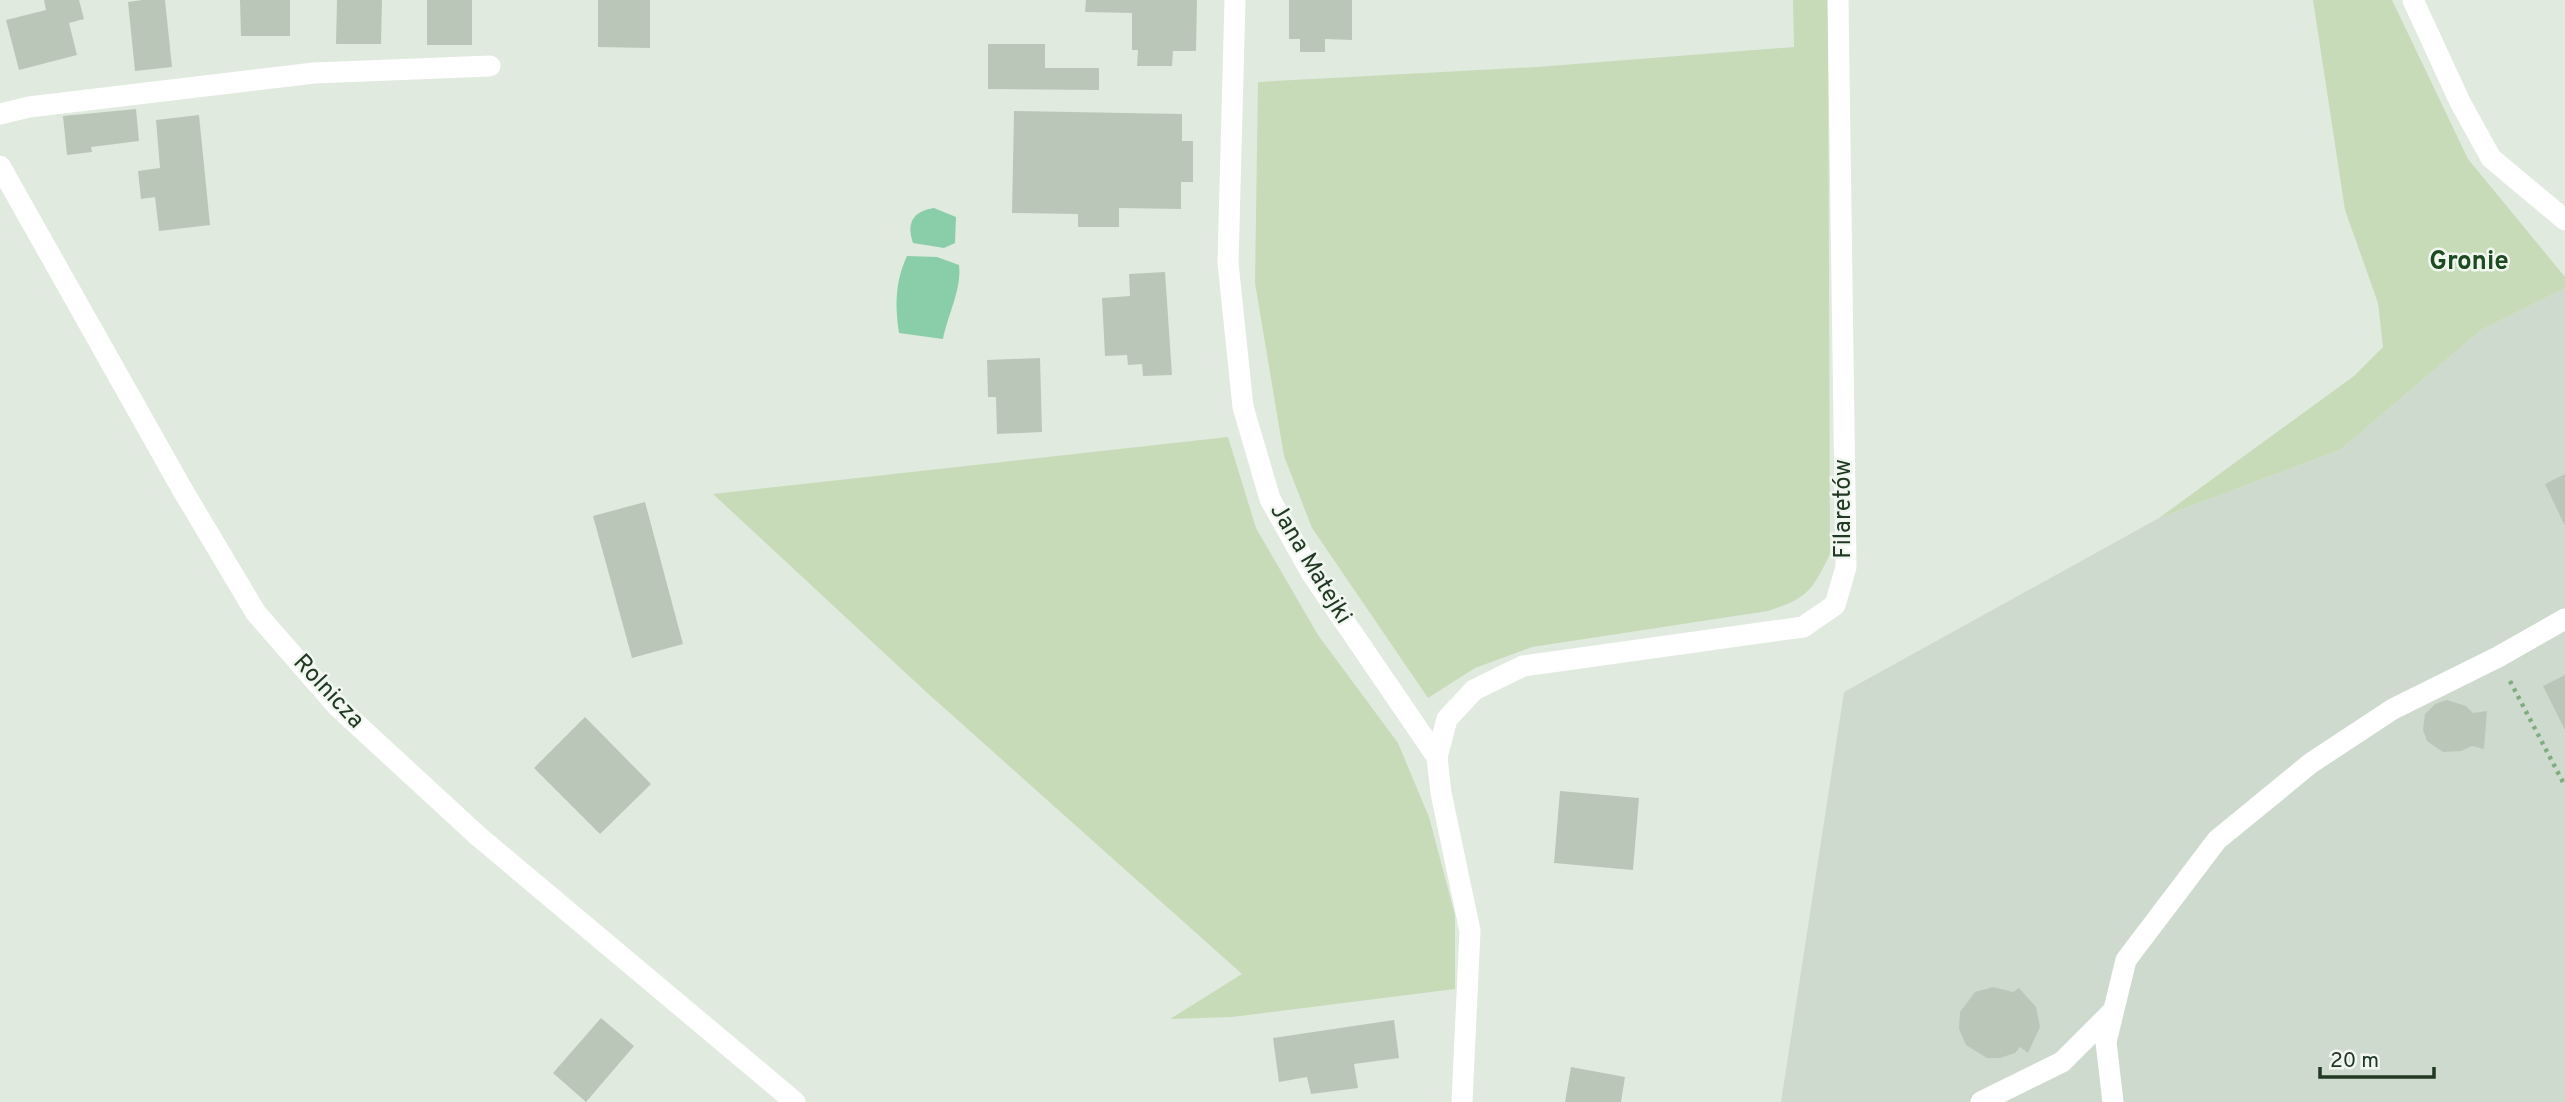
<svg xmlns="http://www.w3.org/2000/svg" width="2565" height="1102" viewBox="0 0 2565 1102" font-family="Overpass,sans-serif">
<rect width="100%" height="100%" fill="#e1eadf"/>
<path fill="#cfdace" d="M 2565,288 L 2565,1102 L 1781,1102 L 1844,692 L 2159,518 L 2340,450 L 2481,330 Z"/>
<g fill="#c7dbb9">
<path d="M 1793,0 L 1828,0 L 1830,554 C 1812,591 1808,598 1768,611 L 1532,647 L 1475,668 L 1428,698 L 1312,528 L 1284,456 L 1255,283 L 1258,82 L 1537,67 L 1794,47 Z"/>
<path d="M 2313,0 L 2392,0 L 2468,159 L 2565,277 L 2565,288 L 2481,330 L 2340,450 L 2159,518 L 2354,376 L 2383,347 L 2378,303 L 2345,210 Z"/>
<path d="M 1228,437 L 1256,528 L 1318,635 L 1398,743 L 1429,817 L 1455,915 L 1455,989 L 1232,1017 L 1170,1019 L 1242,974 L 924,690 L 713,494 Z"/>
</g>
<g fill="#89cea9">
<path d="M 934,208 L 956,217 L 955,243 L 944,248 L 913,243 C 906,223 913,211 934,208 Z"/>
<path d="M 907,256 L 937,257 L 959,265 C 962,289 948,314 943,339 L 899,333 C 895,305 895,282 907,256 Z"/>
</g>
<g fill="#bac7b8">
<path d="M 44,0 L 79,0 L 84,19 L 69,23 L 77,55 L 19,70 L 6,20 L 46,10 Z"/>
<path d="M 142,0 L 165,0 L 172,67 L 135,71 L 128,2 Z"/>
<path d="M 240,0 L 290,0 L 290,36 L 241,36 Z"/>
<path d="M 337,0 L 382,0 L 381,44 L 336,44 Z"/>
<rect x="427" y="0" width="45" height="45"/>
<path d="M 598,0 L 650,0 L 650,48 L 598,47 Z"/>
<path d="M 1086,0 L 1197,0 L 1196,51 L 1173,51 L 1172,66 L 1137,66 L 1138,50 L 1132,50 L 1132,13 L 1085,12 Z"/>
<path d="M 1289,0 L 1352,0 L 1352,40 L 1325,39 L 1325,52 L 1300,52 L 1300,39 L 1289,39 Z"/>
<path d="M 988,44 L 1045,44 L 1045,68 L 1099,68 L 1099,90 L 988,89 Z"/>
<path d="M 136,109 L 139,141 L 91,147 L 92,152 L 67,155 L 63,116 Z"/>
<path d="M 1014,111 L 1182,114 L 1182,141 L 1193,141 L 1193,182 L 1181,182 L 1181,209 L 1119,208 L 1119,227 L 1078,227 L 1078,214 L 1012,213 Z"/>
<path d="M 199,115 L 210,225 L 159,231 L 155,197 L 141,199 L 138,171 L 160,168 L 156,120 Z"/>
<path d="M 1165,272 L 1172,375 L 1143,376 L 1142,364 L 1128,365 L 1127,355 L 1105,356 L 1102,298 L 1130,296 L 1129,274 Z"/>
<path d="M 1040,358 L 1042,432 L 997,434 L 996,397 L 988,397 L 987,360 Z"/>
<path d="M 2565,474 L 2565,526 L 2545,484 Z"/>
<path d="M 645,502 L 683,644 L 632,658 L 593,516 Z"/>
<path d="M 2565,675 L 2565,730 L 2543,686 Z"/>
<path d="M 2447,700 L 2466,706 L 2473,713 L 2487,711 L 2484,749 L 2472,746 L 2461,751 L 2443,752 L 2427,741 L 2423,730 L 2425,714 L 2435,704 Z"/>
<path d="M 585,717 L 651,784 L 600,834 L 534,768 Z"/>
<path d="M 1560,791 L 1639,798 L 1633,870 L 1554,863 Z"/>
<path d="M 1993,987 L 2013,992 L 2019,988 L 2036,1007 L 2040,1027 L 2028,1053 L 2020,1047 L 2015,1053 L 2000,1058 L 1987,1058 L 1966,1045 L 1959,1029 L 1960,1012 L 1975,992 Z"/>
<path d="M 601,1018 L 634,1046 L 586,1102 L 553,1073 Z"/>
<path d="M 1394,1020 L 1399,1058 L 1354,1064 L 1358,1088 L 1311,1094 L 1307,1077 L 1279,1082 L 1273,1038 Z"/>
<path d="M 1571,1067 L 1625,1077 L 1621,1102 L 1565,1102 Z"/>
</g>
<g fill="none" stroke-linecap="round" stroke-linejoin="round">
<path stroke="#81ac81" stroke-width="4.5" stroke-dasharray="3.5 5" stroke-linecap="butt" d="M 2510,681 L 2565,786"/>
<g stroke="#fff" stroke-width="21">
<path d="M 0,114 L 29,107 L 314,73 L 490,66"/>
<path d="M 1981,1102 L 2062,1062 L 2113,1011"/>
<path d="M 2113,1102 L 2106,1042 L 2126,960 L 2217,840 L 2311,763 L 2393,709 L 2498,657 L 2565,619"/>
</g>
<g stroke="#fff" stroke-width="21">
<path d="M 1235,0 L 1228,263 L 1243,407 L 1270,499 L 1312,574 L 1437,757 L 1441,793 L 1470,931 L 1462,1102"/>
<path d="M 2413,0 L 2460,102 L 2491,158 L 2565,220"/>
<path d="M 0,166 L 182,489 L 256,613 L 338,707 L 478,836 L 795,1102"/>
<path d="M 1437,757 L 1447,719 L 1474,690 L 1523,666 L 1803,627 L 1835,605 L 1846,567 L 1838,0"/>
</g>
</g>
<g text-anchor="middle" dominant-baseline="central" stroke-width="5" stroke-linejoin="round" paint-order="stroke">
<g font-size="24" fill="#213922" stroke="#f1f7f0">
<text transform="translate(1844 509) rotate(-90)">Filaretów</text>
<text transform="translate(1310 564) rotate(59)">Jana Matejki</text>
<text transform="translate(328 692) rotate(47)">Rolnicza</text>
</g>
<g font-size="26" font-weight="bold" fill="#1e4a21" stroke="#f1f7f0">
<text x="2469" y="262">Gronie</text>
</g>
</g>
<path d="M2320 1067v10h114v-10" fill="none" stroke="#213922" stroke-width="3.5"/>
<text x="2330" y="1067" font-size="21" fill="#213922" stroke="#f1f7f0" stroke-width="5" paint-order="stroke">20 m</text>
</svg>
